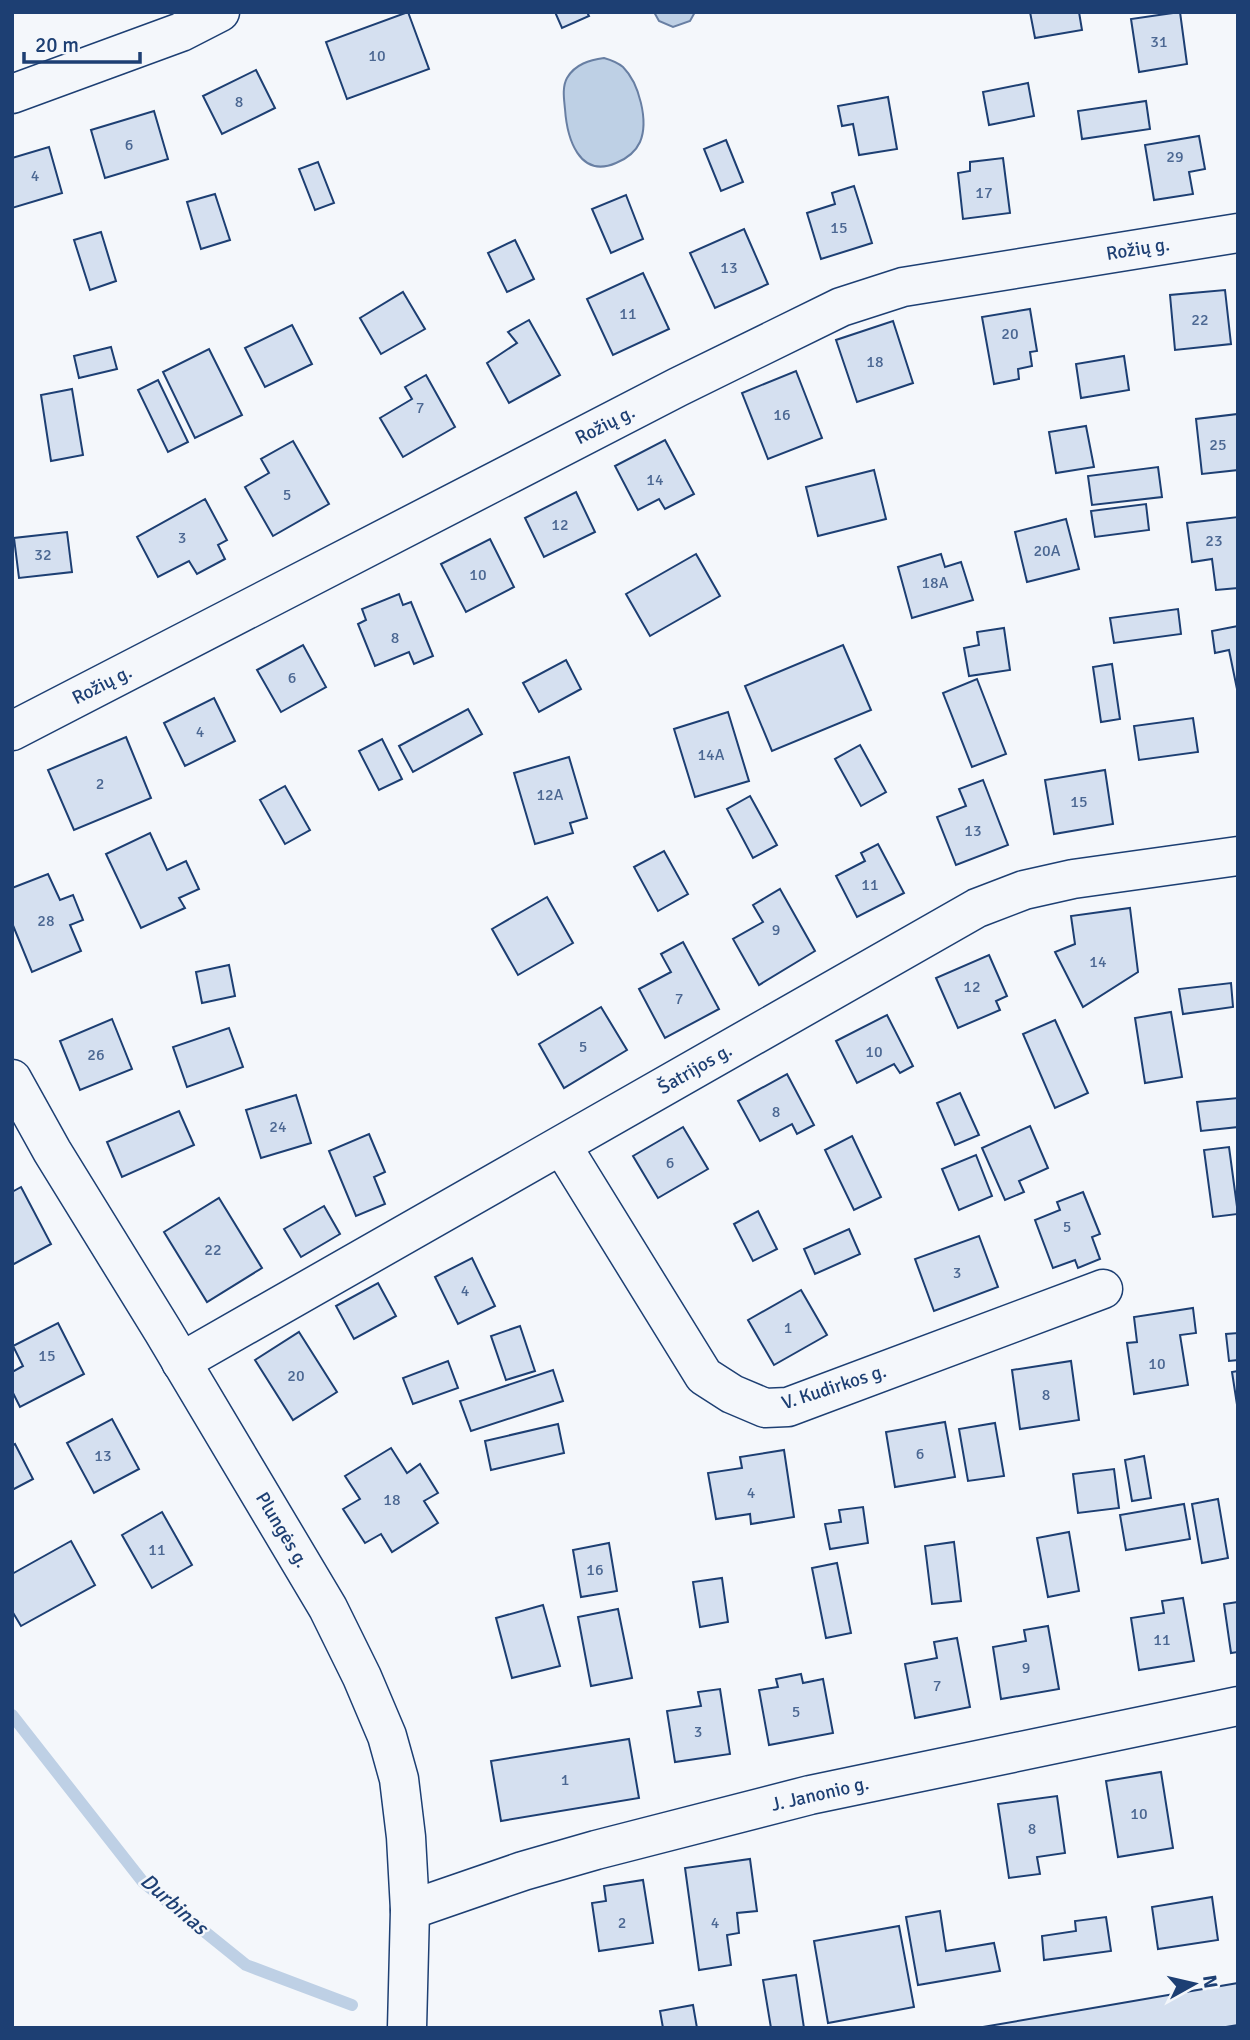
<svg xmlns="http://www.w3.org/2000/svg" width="1250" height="2040" viewBox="0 0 1250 2040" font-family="Signika,sans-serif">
<rect width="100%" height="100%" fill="#f4f7fb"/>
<g fill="#bed0e5" stroke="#687fa3" stroke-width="2">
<path d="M 654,12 L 695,12 L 690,21 L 673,27 L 659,21 Z"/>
<path d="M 604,58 C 611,60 617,62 623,67 C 639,83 649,121 640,142 C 635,153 626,159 616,163 C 579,179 567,138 565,109 C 564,99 562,87 567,78 C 575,64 590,60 604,58 Z"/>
</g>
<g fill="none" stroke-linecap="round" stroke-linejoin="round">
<path stroke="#bed0e5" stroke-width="12" d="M 12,1715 L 143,1882 L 246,1965 L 352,2005"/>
</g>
<g fill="#d5e0f0" stroke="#1d3f73" stroke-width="2">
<path d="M 408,12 L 429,69 L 347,99 L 326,42 Z"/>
<path d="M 555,12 L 587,12 L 589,16 L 562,28 Z"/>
<path d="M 1030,12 L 1079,12 L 1082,30 L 1035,38 Z"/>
<path d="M 1180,12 L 1187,64 L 1139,72 L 1131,19 Z"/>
<path d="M 256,70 L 275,108 L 222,134 L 203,96 Z"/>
<path d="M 1028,83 L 1034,116 L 989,125 L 983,92 Z"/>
<path d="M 888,97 L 897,149 L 859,155 L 853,124 L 842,126 L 838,106 Z"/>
<path d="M 1146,101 L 1150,129 L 1082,139 L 1078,111 Z"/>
<path d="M 154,111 L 168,159 L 105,178 L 91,130 Z"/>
<path d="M 1199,136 L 1205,169 L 1189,172 L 1193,194 L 1154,200 L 1145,145 Z"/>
<path d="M 726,140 L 743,182 L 721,191 L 704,149 Z"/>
<path d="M 49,147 L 62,193 L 12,208 L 12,158 Z"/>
<path d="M 1003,158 L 1010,213 L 963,219 L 958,173 L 970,171 L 970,162 Z"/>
<path d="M 318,162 L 334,203 L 315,210 L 299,169 Z"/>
<path d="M 854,186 L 872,243 L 821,259 L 807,213 L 835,204 L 832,193 Z"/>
<path d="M 215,194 L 230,240 L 201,249 L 187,202 Z"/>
<path d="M 626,195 L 643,239 L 611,253 L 592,209 Z"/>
<path d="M 744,229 L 768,284 L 715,308 L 690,253 Z"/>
<path d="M 101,232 L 116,281 L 90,290 L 74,240 Z"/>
<path d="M 515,240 L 534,279 L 507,292 L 488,253 Z"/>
<path d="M 643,273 L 669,329 L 613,355 L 587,299 Z"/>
<path d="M 1225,290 L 1231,344 L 1175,350 L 1170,295 Z"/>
<path d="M 403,292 L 425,329 L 381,354 L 360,318 Z"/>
<path d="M 1030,309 L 1037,351 L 1030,352 L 1032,366 L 1018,369 L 1019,379 L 994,384 L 982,317 Z"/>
<path d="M 529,320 L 560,375 L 509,403 L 487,363 L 517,343 L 508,332 Z"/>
<path d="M 893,321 L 913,383 L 857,402 L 836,340 Z"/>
<path d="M 292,325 L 312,364 L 265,387 L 245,348 Z"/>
<path d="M 111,347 L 117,369 L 79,378 L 74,356 Z"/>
<path d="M 209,349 L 242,415 L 195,438 L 163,372 Z"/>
<path d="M 1124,356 L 1129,390 L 1081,398 L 1076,364 Z"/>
<path d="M 796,371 L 822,438 L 768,459 L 742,393 Z"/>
<path d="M 426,375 L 455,427 L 403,457 L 380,418 L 412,399 L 405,387 Z"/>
<path d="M 158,380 L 188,442 L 168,452 L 138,390 Z"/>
<path d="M 72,389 L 83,455 L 51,461 L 41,395 Z"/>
<path d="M 1238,414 L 1238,470 L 1202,474 L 1196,419 Z"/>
<path d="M 1086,426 L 1094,467 L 1056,473 L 1049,432 Z"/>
<path d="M 665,440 L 694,494 L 665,509 L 659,499 L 638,510 L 615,466 Z"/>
<path d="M 293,441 L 329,504 L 273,536 L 245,487 L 269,473 L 261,459 Z"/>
<path d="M 1158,467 L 1162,497 L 1092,505 L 1088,476 Z"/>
<path d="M 874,470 L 886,519 L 818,536 L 806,487 Z"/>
<path d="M 576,492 L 595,532 L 544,557 L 525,518 Z"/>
<path d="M 205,499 L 227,540 L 218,545 L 225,559 L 197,574 L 189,561 L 158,577 L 137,537 Z"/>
<path d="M 1146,504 L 1149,530 L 1095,537 L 1091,511 Z"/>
<path d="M 1238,517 L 1238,588 L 1216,590 L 1212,559 L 1192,562 L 1187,523 Z"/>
<path d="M 1066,519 L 1079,569 L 1027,582 L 1015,532 Z"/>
<path d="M 67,532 L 72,572 L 19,578 L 14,538 Z"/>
<path d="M 490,539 L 514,587 L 466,612 L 441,564 Z"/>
<path d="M 696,554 L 720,596 L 650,636 L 626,594 Z"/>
<path d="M 941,554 L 945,567 L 961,562 L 973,600 L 912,618 L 898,567 Z"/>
<path d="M 399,594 L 403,605 L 411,602 L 433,656 L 414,664 L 409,652 L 375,666 L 358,624 L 366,620 L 362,609 Z"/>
<path d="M 1178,609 L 1181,634 L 1114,643 L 1110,618 Z"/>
<path d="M 1238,626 L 1238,689 L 1237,689 L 1229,650 L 1215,653 L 1212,631 Z"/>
<path d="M 1004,628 L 1010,670 L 969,676 L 964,648 L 979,645 L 977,632 Z"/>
<path d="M 303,645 L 326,687 L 281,712 L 257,670 Z"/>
<path d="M 843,645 L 871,710 L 772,751 L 745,686 Z"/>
<path d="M 566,660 L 581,689 L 539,712 L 523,683 Z"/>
<path d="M 1112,664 L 1120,719 L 1101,722 L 1093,667 Z"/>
<path d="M 977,679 L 1006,754 L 972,767 L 943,693 Z"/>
<path d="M 214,698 L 235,741 L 185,766 L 164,723 Z"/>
<path d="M 468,709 L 482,734 L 413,772 L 399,746 Z"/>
<path d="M 728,712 L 749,781 L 695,797 L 674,729 Z"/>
<path d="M 1193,718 L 1198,752 L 1139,760 L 1134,726 Z"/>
<path d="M 126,737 L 151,798 L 74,830 L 48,770 Z"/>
<path d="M 382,739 L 402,779 L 379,790 L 359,751 Z"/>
<path d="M 860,745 L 886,792 L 861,806 L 835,759 Z"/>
<path d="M 569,757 L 587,818 L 570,823 L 573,833 L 535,844 L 514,773 Z"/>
<path d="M 1105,770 L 1113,824 L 1054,834 L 1045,780 Z"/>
<path d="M 983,780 L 1008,845 L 956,865 L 937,817 L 966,806 L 959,789 Z"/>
<path d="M 285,786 L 310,830 L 285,844 L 260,800 Z"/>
<path d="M 750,796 L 777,845 L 753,858 L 727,809 Z"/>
<path d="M 150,833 L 167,870 L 186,861 L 199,889 L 179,898 L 185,908 L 141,928 L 106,854 Z"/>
<path d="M 878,844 L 904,893 L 857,917 L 836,876 L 865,861 L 861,853 Z"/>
<path d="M 664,851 L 688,894 L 658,911 L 634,867 Z"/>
<path d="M 48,874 L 60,900 L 73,895 L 83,920 L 70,925 L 81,951 L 32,972 L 12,923 L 12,888 Z"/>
<path d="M 780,889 L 815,951 L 759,985 L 733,939 L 763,922 L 753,905 Z"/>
<path d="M 547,897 L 573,943 L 518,975 L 492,929 Z"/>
<path d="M 1130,908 L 1138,972 L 1083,1007 L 1055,952 L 1075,944 L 1071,916 Z"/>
<path d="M 683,942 L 719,1009 L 665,1038 L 639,989 L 671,972 L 661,954 Z"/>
<path d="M 989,955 L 1007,996 L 996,1001 L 1000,1010 L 958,1028 L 936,978 Z"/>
<path d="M 229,965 L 235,996 L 202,1003 L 196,972 Z"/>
<path d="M 1231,983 L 1233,1007 L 1183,1014 L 1179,989 Z"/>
<path d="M 601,1007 L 627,1050 L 564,1088 L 539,1044 Z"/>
<path d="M 1171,1012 L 1182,1077 L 1145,1083 L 1135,1018 Z"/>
<path d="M 887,1015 L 913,1066 L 900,1073 L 894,1064 L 857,1083 L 836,1041 Z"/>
<path d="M 112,1019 L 132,1069 L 80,1090 L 60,1041 Z"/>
<path d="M 1055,1020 L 1088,1093 L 1055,1108 L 1023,1034 Z"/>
<path d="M 229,1028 L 243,1067 L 187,1087 L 173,1047 Z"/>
<path d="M 787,1074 L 814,1125 L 797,1134 L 792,1124 L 760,1141 L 738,1101 Z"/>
<path d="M 960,1093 L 979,1135 L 955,1145 L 937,1103 Z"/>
<path d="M 296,1095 L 311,1143 L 261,1158 L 246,1110 Z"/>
<path d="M 1238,1098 L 1238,1127 L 1201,1131 L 1197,1102 Z"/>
<path d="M 179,1111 L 194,1145 L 122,1177 L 107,1142 Z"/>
<path d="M 1030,1126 L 1048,1168 L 1019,1181 L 1024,1192 L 1005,1200 L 982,1148 Z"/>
<path d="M 683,1127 L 708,1169 L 658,1198 L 633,1156 Z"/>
<path d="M 369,1134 L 385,1172 L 374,1177 L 385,1204 L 356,1216 L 329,1151 Z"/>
<path d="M 852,1136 L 881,1197 L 854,1210 L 825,1150 Z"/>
<path d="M 1229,1147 L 1238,1214 L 1213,1217 L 1204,1150 Z"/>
<path d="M 976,1155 L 992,1196 L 959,1210 L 942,1169 Z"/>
<path d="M 21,1187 L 51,1244 L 12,1265 L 12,1192 Z"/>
<path d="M 1083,1192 L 1100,1234 L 1092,1237 L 1100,1259 L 1078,1268 L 1075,1260 L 1053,1268 L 1035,1220 L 1060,1210 L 1057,1202 Z"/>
<path d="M 219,1198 L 262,1268 L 207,1302 L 164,1232 Z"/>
<path d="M 324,1206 L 340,1234 L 301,1257 L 284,1229 Z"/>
<path d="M 758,1211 L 777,1249 L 753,1261 L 734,1224 Z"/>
<path d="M 849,1229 L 860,1254 L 815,1274 L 804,1249 Z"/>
<path d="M 979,1236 L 998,1287 L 934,1311 L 915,1259 Z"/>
<path d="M 472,1258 L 495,1306 L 458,1324 L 435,1277 Z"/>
<path d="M 378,1283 L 396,1316 L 354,1339 L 336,1306 Z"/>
<path d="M 801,1290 L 827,1335 L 774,1365 L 748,1320 Z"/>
<path d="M 1193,1308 L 1196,1333 L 1180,1335 L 1188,1385 L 1134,1394 L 1127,1343 L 1137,1342 L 1134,1317 Z"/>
<path d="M 58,1323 L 84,1374 L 20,1407 L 12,1391 L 12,1372 L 23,1366 L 13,1346 Z"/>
<path d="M 520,1326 L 535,1371 L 506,1380 L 491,1336 Z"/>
<path d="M 299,1332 L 337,1392 L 293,1420 L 255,1360 Z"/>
<path d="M 1238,1333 L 1238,1360 L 1229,1361 L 1226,1334 Z"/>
<path d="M 448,1361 L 458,1388 L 413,1404 L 403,1378 Z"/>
<path d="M 1071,1361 L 1079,1420 L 1020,1429 L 1012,1370 Z"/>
<path d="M 553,1370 L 563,1401 L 471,1431 L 460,1401 Z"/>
<path d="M 1238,1371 L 1238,1411 L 1232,1372 Z"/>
<path d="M 112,1419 L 139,1469 L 94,1493 L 67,1443 Z"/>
<path d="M 945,1422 L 955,1477 L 895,1487 L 886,1432 Z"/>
<path d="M 995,1423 L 1004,1476 L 968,1481 L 959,1429 Z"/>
<path d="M 558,1424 L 564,1453 L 491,1470 L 485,1441 Z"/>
<path d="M 15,1444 L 33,1479 L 12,1490 L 12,1446 Z"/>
<path d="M 391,1448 L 407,1473 L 420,1464 L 438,1493 L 424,1501 L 438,1523 L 392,1552 L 381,1534 L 365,1543 L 343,1509 L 360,1499 L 345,1476 Z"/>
<path d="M 784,1450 L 794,1517 L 751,1524 L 750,1514 L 716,1519 L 708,1473 L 742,1468 L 740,1457 Z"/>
<path d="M 1144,1456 L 1151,1498 L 1132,1501 L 1125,1460 Z"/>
<path d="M 1114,1469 L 1119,1508 L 1078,1513 L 1073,1474 Z"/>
<path d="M 1218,1499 L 1228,1558 L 1202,1563 L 1192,1504 Z"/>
<path d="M 1184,1504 L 1190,1539 L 1126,1550 L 1120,1515 Z"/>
<path d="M 863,1507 L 868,1543 L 830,1549 L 825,1524 L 841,1522 L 839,1510 Z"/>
<path d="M 162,1512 L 192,1565 L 152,1588 L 122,1535 Z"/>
<path d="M 1069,1532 L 1079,1591 L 1048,1597 L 1037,1538 Z"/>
<path d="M 71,1541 L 95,1585 L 21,1626 L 12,1611 L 12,1574 Z"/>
<path d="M 954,1542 L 961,1601 L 932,1604 L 925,1546 Z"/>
<path d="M 609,1543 L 617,1591 L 581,1597 L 573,1550 Z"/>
<path d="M 837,1563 L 851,1633 L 826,1638 L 812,1568 Z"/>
<path d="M 722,1578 L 728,1622 L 700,1627 L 693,1582 Z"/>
<path d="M 1183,1598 L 1194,1661 L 1139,1670 L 1131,1618 L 1164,1613 L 1162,1601 Z"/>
<path d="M 1238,1602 L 1238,1652 L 1231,1653 L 1224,1604 Z"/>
<path d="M 543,1605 L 560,1666 L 512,1678 L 496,1618 Z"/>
<path d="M 618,1609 L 632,1678 L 591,1686 L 578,1617 Z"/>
<path d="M 1048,1626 L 1059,1689 L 1001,1699 L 993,1647 L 1026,1641 L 1024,1630 Z"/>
<path d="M 957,1638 L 970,1707 L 915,1718 L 905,1664 L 937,1658 L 934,1642 Z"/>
<path d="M 801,1674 L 803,1683 L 823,1679 L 833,1733 L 769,1745 L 759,1690 L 778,1687 L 776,1679 Z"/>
<path d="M 720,1689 L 730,1754 L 675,1762 L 667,1711 L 701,1706 L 698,1692 Z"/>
<path d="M 629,1739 L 639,1798 L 501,1821 L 491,1761 Z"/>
<path d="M 1161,1772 L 1173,1848 L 1118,1857 L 1106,1781 Z"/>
<path d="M 1057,1796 L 1065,1853 L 1037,1857 L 1040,1874 L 1009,1878 L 998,1804 Z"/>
<path d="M 750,1859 L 757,1911 L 737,1913 L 739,1933 L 727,1935 L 731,1965 L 699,1970 L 685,1868 Z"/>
<path d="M 643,1880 L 653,1943 L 599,1951 L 592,1903 L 606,1901 L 604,1886 Z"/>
<path d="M 1212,1897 L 1218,1940 L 1158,1949 L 1152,1907 Z"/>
<path d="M 940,1911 L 946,1951 L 994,1943 L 1000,1971 L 918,1985 L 906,1917 Z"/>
<path d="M 1106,1917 L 1111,1951 L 1044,1960 L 1042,1936 L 1076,1931 L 1075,1921 Z"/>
<path d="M 899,1926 L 914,2007 L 828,2023 L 814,1941 Z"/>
<path d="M 796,1975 L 804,2028 L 771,2028 L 763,1980 Z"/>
<path d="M 1238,1983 L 1238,2025 L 1220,2028 L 977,2028 Z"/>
<path d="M 693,2005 L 697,2028 L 663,2028 L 660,2011 Z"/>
</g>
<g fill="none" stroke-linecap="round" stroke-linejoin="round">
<defs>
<g id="minor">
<path d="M 12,94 L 181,32 L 220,12"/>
<path d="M 12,731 L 678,387 L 841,307 L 903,287 L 1238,233"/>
<path d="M 562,1146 L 704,1376 L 732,1394 L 765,1408 L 788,1407 L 1103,1289"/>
<path d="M 181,1362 L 977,908 L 1024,890 L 1073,879 L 1238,856"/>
<path d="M 410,1910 L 523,1871 L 596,1850 L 810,1795 L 1238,1706"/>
</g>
<path id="major" d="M 12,1079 L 52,1151 L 163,1331 L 328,1608 L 362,1677 L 387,1736 L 399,1779 L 406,1837 L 410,1910 L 407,2028"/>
</defs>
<use href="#minor" stroke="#1d3f73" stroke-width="41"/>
<use href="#major" stroke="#1d3f73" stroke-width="41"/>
<use href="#minor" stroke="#f4f7fb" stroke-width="38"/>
<use href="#major" stroke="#f4f7fb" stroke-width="38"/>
</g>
<g text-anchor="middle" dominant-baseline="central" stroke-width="5" stroke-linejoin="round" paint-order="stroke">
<g font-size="16" fill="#4b6792">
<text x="1159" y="42">31</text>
<text x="377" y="56">10</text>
<text x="239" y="102">8</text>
<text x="129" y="145">6</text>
<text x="1175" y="157">29</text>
<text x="35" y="176">4</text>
<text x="984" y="193">17</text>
<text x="839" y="228">15</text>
<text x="729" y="268">13</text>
<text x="628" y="314">11</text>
<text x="1200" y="320">22</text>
<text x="1010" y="334">20</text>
<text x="875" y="362">18</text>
<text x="420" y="408">7</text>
<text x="782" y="415">16</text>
<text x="1218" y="445">25</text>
<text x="655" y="480">14</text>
<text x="287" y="495">5</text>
<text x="560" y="525">12</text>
<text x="182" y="538">3</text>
<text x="1214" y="541">23</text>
<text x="1047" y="551">20A</text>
<text x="43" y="555">32</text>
<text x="478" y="575">10</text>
<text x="935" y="583">18A</text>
<text x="395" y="638">8</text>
<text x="292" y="678">6</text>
<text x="200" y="732">4</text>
<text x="711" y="755">14A</text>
<text x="100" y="784">2</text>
<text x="550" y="795">12A</text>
<text x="1079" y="802">15</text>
<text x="973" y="831">13</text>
<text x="870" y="885">11</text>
<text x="46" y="921">28</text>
<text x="776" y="930">9</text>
<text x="1098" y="962">14</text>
<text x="972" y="987">12</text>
<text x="679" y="999">7</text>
<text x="583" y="1047">5</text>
<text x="874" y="1052">10</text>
<text x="96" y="1055">26</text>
<text x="776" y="1112">8</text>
<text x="278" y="1127">24</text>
<text x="670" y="1163">6</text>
<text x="1067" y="1227">5</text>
<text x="213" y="1250">22</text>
<text x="957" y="1273">3</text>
<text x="465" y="1291">4</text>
<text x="788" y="1328">1</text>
<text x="47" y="1356">15</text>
<text x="1157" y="1364">10</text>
<text x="296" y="1376">20</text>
<text x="1046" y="1395">8</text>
<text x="920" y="1454">6</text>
<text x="103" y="1456">13</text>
<text x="751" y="1493">4</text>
<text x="392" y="1500">18</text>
<text x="157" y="1550">11</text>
<text x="595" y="1570">16</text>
<text x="1162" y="1640">11</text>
<text x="1026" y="1668">9</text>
<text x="937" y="1686">7</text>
<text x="796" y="1712">5</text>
<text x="698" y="1732">3</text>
<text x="565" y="1780">1</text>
<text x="1139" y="1814">10</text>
<text x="1032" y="1829">8</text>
<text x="622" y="1923">2</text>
<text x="715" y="1923">4</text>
</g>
<g font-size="19" fill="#1d3f73" stroke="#f4f7fb">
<text transform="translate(1138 249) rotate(-9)">Rožių g.</text>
<text transform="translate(605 425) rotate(-27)">Rožių g.</text>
<text transform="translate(102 685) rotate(-27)">Rožių g.</text>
<text transform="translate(695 1069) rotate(-30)">Šatrijos g.</text>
<text transform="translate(834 1387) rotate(-18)">V. Kudirkos g.</text>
<text transform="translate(282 1530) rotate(59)">Plungės g.</text>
<text transform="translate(820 1794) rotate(-13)">J. Janonio g.</text>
</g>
<g font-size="21" font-style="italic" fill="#1d3f73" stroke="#f4f7fb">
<text transform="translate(174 1904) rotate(41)">Durbinas</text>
</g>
</g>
<rect width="1250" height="2040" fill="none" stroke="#1d3f73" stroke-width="28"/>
<g transform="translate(1194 1984) rotate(82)" stroke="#f4f7fb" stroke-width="5" paint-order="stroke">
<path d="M0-5L12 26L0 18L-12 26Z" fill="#1d3f73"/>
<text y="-10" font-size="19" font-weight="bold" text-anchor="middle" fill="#1d3f73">N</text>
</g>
<path d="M24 52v10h116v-10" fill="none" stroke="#1d3f73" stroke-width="3.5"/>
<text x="35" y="52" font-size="21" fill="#1d3f73" stroke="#f4f7fb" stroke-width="5" paint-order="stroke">20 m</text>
</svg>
